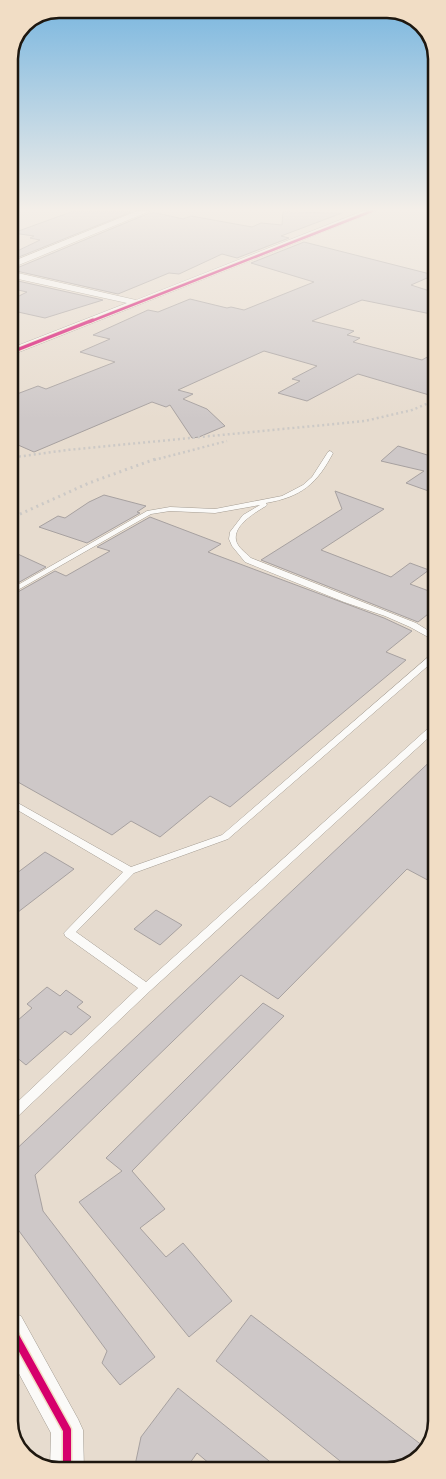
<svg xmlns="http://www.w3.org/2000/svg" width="446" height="1479" viewBox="0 0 446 1479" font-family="'Playfair Display',serif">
<rect width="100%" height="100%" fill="#e7dccf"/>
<g fill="#cec8c8" stroke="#a7a1a0">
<path d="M 71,212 L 131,212 L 9,261 L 9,255 L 40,240 L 30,238 L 34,236 L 13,233 Z"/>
<path d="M 152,212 L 183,219 L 191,216 L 252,227 L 261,223 L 282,225 L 283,212 L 342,213 L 281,236 L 289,238 L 237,258 L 222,254 L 179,274 L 169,273 L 118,294 L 12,270 Z"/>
<path d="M 304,242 L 434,275 L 411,285 L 436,293 L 436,315 L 362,300 L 312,321 L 354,331 L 347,335 L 360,338 L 353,342 L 422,360 L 436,352 L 436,397 L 358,374 L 307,401 L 278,393 L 300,381 L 292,379 L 317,366 L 264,351 L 178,390 L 193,394 L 183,399 L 207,409 L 225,426 L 199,437 L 192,438 L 170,405 L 166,407 L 152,402 L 34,452 L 9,441 L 9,397 L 38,386 L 46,389 L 115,362 L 80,352 L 110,339 L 93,335 L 148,310 L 158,312 L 190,299 L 227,308 L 231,307 L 244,310 L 314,282 L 251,263 Z"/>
<path d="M 9,279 L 103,300 L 45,318 L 9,310 L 9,301 L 27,292 L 9,288 Z"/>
<path d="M 398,446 L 437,458 L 437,494 L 406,483 L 424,471 L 381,461 Z"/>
<path d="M 335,491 L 384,509 L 321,550 L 391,577 L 410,563 L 429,570 L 410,584 L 437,594 L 437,607 L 418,622 L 261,560 L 342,509 Z"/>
<path d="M 104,495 L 146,506 L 137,512 L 140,513 L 87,543 L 39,527 L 58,516 L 65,518 L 89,502 Z"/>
<path d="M 150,517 L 221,544 L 208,552 L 384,618 L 412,631 L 386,652 L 406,660 L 230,807 L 210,796 L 160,837 L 131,821 L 112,835 L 9,777 L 9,597 L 55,571 L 66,576 L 110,551 L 97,547 Z"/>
<path d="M 9,550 L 46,567 L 9,588 Z"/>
<path d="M 437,755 L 437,885 L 407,869 L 278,999 L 241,975 L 35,1175 L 43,1211 L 155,1357 L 120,1385 L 102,1363 L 107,1351 L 11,1220 L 10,1155 Z"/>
<path d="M 45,852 L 74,869 L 9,919 L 9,879 Z"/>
<path d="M 156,910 L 182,925 L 160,945 L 134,929 Z"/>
<path d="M 47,987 L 60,996 L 66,990 L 83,1002 L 77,1007 L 91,1017 L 71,1035 L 65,1031 L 26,1065 L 10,1052 L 10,1027 L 32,1008 L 27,1004 Z"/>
<path d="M 263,1003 L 284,1016 L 132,1171 L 165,1209 L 140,1228 L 166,1257 L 183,1243 L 232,1301 L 189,1337 L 79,1202 L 122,1171 L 106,1158 Z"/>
<path d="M 251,1315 L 427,1449 L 427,1451 L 397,1469 L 350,1469 L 216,1361 Z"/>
<path d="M 178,1388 L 279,1469 L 217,1470 L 197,1453 L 185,1470 L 134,1470 L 141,1437 Z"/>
</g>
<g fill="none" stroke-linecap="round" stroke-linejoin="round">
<defs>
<g id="lane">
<path d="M 330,451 L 333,453 C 317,484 301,497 266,503 L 267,505 L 266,506 C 256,512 233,525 236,540 C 237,547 246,553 251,558 L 416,623 L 437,636 L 437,642 L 410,627 L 385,616 L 344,602 L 245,562 L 232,546 L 229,539 L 230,532 L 243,515 L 260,505 L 215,513 L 170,511 L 151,514 L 9,595 L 9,590 L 147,511 L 170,507 L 215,509 L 282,496 L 303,485 L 312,477 L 328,452 Z"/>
<path d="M 434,652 L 437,652 L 437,658 L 228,839 L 134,873 L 76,932 L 146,982 L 434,723 L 437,722 L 437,730 L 150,991 L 14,1120 L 10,1121 L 10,1109 L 138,988 L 65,936 L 64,933 L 123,872 L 9,805 L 9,798 L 131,867 L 222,835 Z"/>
</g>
<g id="street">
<path d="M 137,211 L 150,211 L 9,269 L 9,263 Z"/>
<path d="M 363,211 L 376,211 L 9,356 L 9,349 L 127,303 L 9,277 L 9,271 L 136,300 Z"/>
<path d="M 10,1312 L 21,1316 L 78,1419 L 83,1430 L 84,1470 L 50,1469 L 51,1433 L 10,1357 Z"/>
</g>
</defs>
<use href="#lane" stroke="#a49c92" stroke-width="1"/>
<use href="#street" stroke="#a49c92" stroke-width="1"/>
<use href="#lane" fill="#fbfaf8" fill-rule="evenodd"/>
<use href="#street" fill="#fbfaf8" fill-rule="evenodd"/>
<g stroke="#ccc9c6" stroke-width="2.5" stroke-dasharray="2 3" stroke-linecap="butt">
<path d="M 9,458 L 67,450 L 365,421 L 412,410 L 436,400"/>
<path d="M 154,460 L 227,441"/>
</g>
<path stroke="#ccc9c6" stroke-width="3" stroke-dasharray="2 4" stroke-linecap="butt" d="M 9,519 L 89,483 L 158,458"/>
<defs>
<path id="cycleway-far2" d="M 89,322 L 372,211"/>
<path id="cycleway-far1" d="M 9,353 L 93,320"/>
<path id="cycleway" d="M 10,1327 L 67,1430 L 67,1470"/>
</defs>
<use href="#cycleway-far2" stroke="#f1ddc5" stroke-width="4"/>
<use href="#cycleway-far1" stroke="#f1ddc5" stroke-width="5"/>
<use href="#cycleway" stroke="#f1ddc5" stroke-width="11"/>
<use href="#cycleway-far2" stroke="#d6006c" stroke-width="2.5"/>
<use href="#cycleway-far1" stroke="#d6006c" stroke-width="3"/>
<use href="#cycleway" stroke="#d6006c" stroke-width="8"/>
</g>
<linearGradient id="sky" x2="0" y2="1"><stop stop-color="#79b6df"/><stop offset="0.5" stop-color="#f4efe9"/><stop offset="1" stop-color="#f4efe9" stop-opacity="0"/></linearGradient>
<rect width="446" height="419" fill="url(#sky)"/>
<path d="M0 0H446V1479H0ZM59 18H387A41 41 0 0 1 428 59V1421A41 41 0 0 1 387 1462H59A41 41 0 0 1 18 1421V59A41 41 0 0 1 59 18Z" fill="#f1ddc5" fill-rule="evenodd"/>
<path fill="none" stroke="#1e170f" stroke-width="2.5" d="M59 18H387A41 41 0 0 1 428 59V1421A41 41 0 0 1 387 1462H59A41 41 0 0 1 18 1421V59A41 41 0 0 1 59 18Z"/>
</svg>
